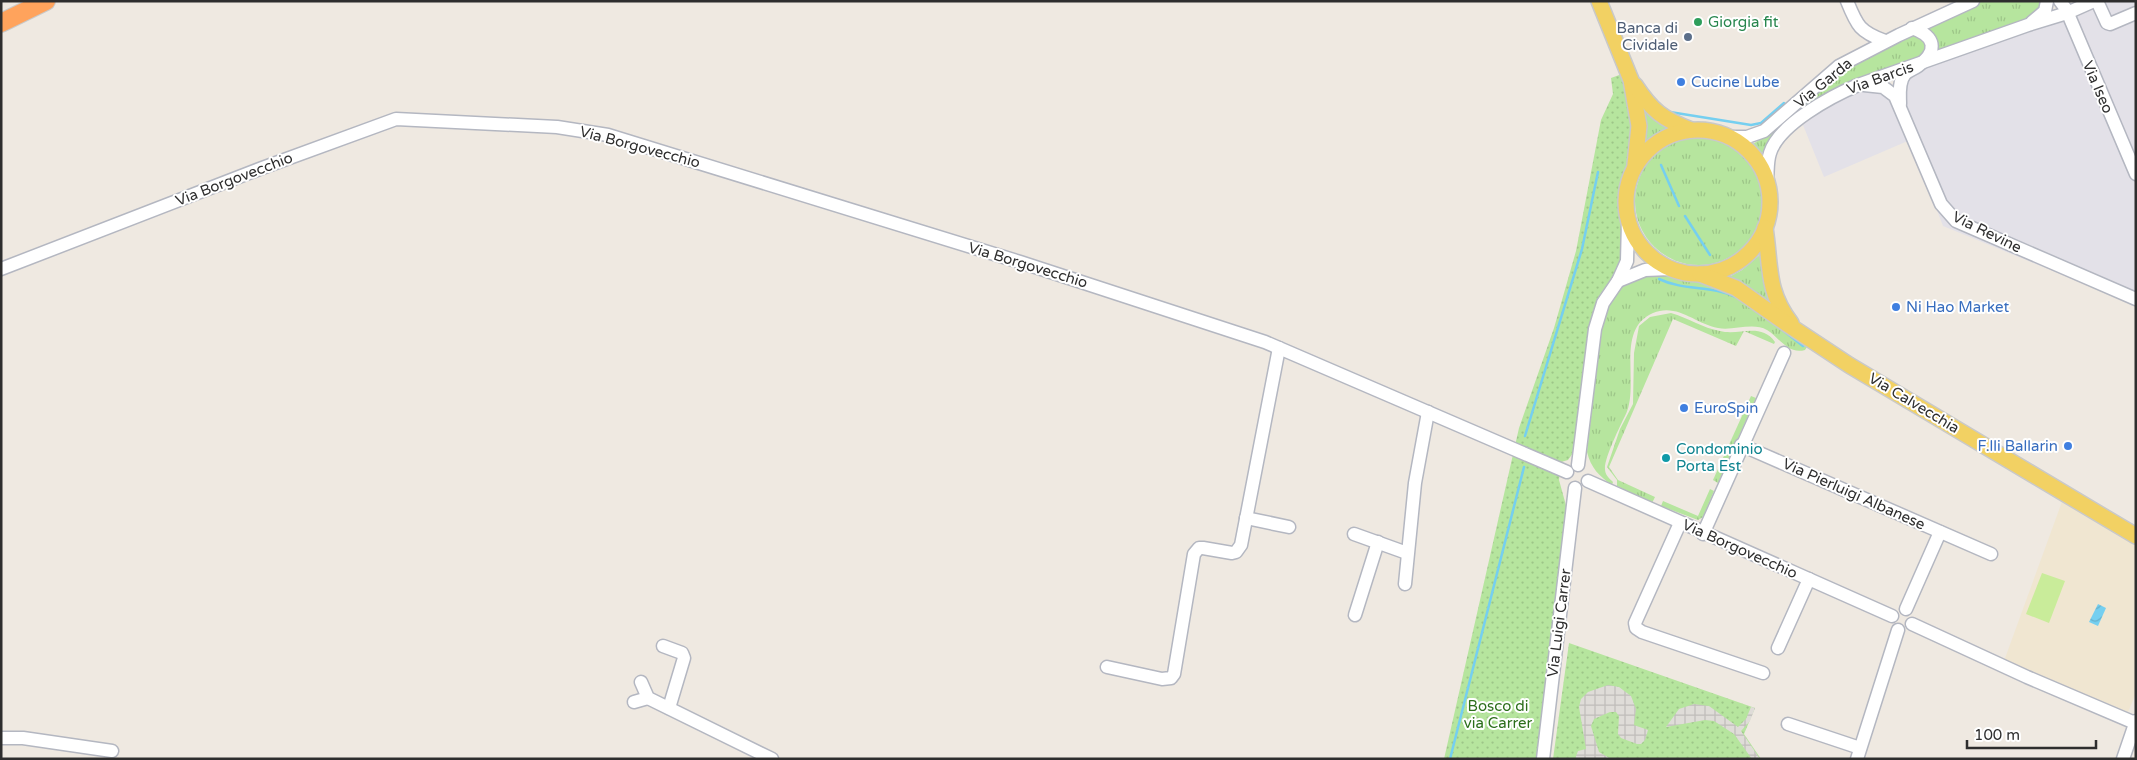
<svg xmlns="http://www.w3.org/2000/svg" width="2137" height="760" viewBox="0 0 2137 760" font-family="'Varela Round',sans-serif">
<defs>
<pattern id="grass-tufts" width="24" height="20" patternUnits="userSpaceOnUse" patternTransform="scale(1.25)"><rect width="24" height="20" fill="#b6e59e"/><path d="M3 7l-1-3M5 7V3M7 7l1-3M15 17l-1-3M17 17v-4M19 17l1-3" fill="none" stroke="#9dc588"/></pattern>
<pattern id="park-dots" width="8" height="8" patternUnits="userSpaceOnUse" patternTransform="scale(1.25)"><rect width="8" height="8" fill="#b6e59e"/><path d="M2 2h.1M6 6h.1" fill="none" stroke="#9dc588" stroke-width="1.8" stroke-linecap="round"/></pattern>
<pattern id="plaza-grid" width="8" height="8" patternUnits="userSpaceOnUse" patternTransform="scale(1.25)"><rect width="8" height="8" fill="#dfdcd8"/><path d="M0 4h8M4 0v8" fill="none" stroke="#c0bdba"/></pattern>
<pattern id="water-waves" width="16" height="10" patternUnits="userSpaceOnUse" patternTransform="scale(1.25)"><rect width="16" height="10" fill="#75cff0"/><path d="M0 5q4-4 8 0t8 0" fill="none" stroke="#66b2ce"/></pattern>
</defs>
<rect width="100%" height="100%" fill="#efe9e1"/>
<path fill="#e3e1e8" d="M 2107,1 L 2136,1 L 2136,305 L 1943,226 L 1910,140 L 1824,177 L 1803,125 L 1820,112 L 1852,94 L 1871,88 L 1895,100 L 1908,74 Z"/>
<path fill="#f0e6d1" d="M 2063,499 L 2136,544 L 2136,693 L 2128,712 L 2004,661 Z"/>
<g fill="url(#grass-tufts)">
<path d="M 1981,1 L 2044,1 L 2032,17 L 1800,112 L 1798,109 L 1848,67 Z"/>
<path d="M 1644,109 L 1670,127 L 1644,143 Z"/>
<path d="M 1794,113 L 1796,116 L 1767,145 L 1762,153 L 1753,144 L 1768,134 Z"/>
<circle cx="1699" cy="201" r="64"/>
<path d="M 1761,254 L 1776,310 L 1749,287 L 1729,277 L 1742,270 Z"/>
<path d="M 1666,274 L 1686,281 L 1717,284 L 1809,344 L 1805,350 C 1788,355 1779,337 1767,330 C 1753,322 1733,331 1718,328 C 1695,324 1678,303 1653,313 C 1614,330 1641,385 1625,416 C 1620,426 1604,459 1605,469 C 1605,475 1609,478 1613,482 L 1612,485 C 1599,476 1591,468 1587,452 L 1601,329 L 1609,304 L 1621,286 L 1638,276 Z"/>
<path d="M 1671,313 C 1688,318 1703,328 1720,331 C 1739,336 1761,322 1775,342 L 1774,344 L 1744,331 L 1736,346 L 1673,319 L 1609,467 L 1618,480 L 1655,497 L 1652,503 L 1617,486 L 1617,480 L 1607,467 L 1620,429 L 1633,404 L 1634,353 L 1639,326 L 1650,317 Z"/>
<path d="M 1751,396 L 1756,398 L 1718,483 L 1713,480 Z"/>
<path d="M 1710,489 L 1714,491 L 1703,517 L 1698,520 L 1661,506 L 1663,501 L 1698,516 Z"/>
</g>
<g fill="url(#park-dots)">
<path d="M 1622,74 L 1634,114 L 1633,148 L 1619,193 L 1625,242 L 1620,268 L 1601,293 L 1593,311 L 1573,453 L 1568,460 L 1561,462 L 1559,480 L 1567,509 L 1538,759 L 1444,759 L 1519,428 L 1554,328 L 1576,251 L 1601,120 L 1613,94 L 1611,78 Z"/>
<path d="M 1569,643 L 1755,708 L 1744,734 L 1761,759 L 1553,759 Z"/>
</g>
<path fill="#c9ec9a" d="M 2042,573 L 2065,581 L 2049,623 L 2026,614 Z"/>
<g fill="url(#plaza-grid)">
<path d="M 1608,685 L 1619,687 L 1631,696 L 1636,709 L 1634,725 L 1648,730 L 1645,740 L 1641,744 L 1637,744 L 1621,738 L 1618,734 L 1619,716 L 1616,712 L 1610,712 L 1594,719 L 1591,726 L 1599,752 L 1611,759 L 1575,759 L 1578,751 L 1586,749 L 1579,707 L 1581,699 L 1588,692 Z"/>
<path d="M 1694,704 L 1709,706 L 1738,727 L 1746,719 L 1751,707 L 1755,708 L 1750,721 L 1741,731 L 1760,759 L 1752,759 L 1734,734 L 1714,721 L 1705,720 L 1666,727 L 1679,709 Z"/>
</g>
<path fill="url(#water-waves)" d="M 2098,604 L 2106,608 L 2098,626 L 2089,622 Z"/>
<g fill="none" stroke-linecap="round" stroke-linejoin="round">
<g stroke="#75cff0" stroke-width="2.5">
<path d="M 1670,112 L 1751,125 L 1761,123 L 1784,103"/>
<path d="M 1661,165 L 1679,206"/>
<path d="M 1685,216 L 1710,255"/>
<path d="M 1659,279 C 1684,291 1712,285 1738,298"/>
<path d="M 1775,324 L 1803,346"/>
<path d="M 1525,436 L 1582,249 L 1598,172"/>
<path d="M 1450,759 L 1524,467"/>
</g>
<defs>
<g id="minor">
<path d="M 1847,1 C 1857,26 1860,32 1885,41"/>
<path d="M 2060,1 L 2066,9 L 2136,174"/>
<path d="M 2097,1 L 2107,23 L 2110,24 L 2136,13"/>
<path d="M 2032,22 L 2045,11 L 2047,1"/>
<path d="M 1864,85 L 1883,87 L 1895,96 L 1941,204 L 1956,221 L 2136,299"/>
<path d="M 1900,104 C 1900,95 1898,82 1905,74 C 1909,70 1914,69 1918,66 C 1939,50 1935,36 1912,28"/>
<path d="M 1729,137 L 1747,137 L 1764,131 L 1839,66 L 1899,35 L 1973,1"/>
<path d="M 1767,180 C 1768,172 1767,162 1770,153 C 1779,124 1832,96 1858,85 L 2028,25 L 2067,13 L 2094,1"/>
<path d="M 1,269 L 262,168 L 396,119 L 557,127 L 608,135 L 1020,262 L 1265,342 L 1567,472"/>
<path d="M 1618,281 L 1645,270 L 1670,269"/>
<path d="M 1741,445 L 1991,554"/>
<path d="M 1578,465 L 1595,329 L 1603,303 L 1618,281 L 1627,261 L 1628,222"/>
<path d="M 1588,481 L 1892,616"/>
<path d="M 1246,518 L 1289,527"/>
<path d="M 1680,523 L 1635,623 L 1636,628 L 1642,632 L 1763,673"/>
<path d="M 1354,534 L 1407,553"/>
<path d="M 1703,534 L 1784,353"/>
<path d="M 1405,584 L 1415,483 L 1428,412"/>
<path d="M 1906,609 L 1940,532"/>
<path d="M 1355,615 L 1378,542"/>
<path d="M 1912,624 L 2027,677 L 2135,723"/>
<path d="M 663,646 L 682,653 L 684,658 L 669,708"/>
<path d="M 1778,648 L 1809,579"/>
<path d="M 1107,667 L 1162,679 L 1171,678 L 1174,674 L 1194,554 L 1199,548 L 1203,548 L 1232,553 L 1236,552 L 1241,545 L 1279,348"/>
<path d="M 641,682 L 648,698 L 772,759"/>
<path d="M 634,702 L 648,698"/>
<path d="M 1788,724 L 1860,748"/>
<path d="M 1,738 L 23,738 L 112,751"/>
<path d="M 1543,759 L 1575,488"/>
<path d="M 1857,759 L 1898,630"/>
<path d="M 2123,759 L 2136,721"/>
</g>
<g id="major">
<path d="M 1599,1 L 1631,80 L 1639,126 L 1635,164"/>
<path d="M 1635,85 C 1652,111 1663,119 1691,130"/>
<circle cx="1698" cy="202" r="72"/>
<path d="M 1765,228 C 1771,265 1766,291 1791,323"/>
<path d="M 1700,274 L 1736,288 L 1787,324 L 1849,365 L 2136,536"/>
</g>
<path id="highway" d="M 1,23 L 46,1"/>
</defs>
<use href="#minor" stroke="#b4b7c1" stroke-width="15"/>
<use href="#major" stroke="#c9c9c9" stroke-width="18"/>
<use href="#highway" stroke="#c9c9c9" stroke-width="20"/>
<use href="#minor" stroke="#fff" stroke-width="12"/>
<use href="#major" stroke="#f2d163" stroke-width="15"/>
<use href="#highway" stroke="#ffa35c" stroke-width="18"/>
</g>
<circle fill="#2e9e5b" stroke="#fff" stroke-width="2" cx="1698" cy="22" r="5"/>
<circle fill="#5c6f8a" stroke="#fff" stroke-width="2" cx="1688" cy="37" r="5"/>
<g fill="#3f7fe0" stroke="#fff" stroke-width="2">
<circle cx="1681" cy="82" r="5"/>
<circle cx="1896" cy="307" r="5"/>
<circle cx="1684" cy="408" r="5"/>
<circle cx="2068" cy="446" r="5"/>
</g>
<circle fill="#0f9aa8" stroke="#fff" stroke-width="2" cx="1666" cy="458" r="5"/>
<g text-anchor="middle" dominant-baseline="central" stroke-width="4" stroke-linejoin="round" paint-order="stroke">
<g font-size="15" fill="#27864d" stroke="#fff" text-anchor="start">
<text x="1708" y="22">Giorgia fit</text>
</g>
<g font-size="15" fill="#4e5e75" stroke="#fff" text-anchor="end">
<text x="1678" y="28">Banca di<tspan x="1678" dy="17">Cividale</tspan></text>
</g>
<g font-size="15" fill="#2e2e2e" stroke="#fff">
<text transform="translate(1880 78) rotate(-20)">Via Barcis</text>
<text transform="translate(1823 83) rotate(-39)">Via Garda</text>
<text transform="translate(2098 87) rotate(67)">Via Iseo</text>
<text transform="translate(640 147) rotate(15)">Via Borgovecchio</text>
<text transform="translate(234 179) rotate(-21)">Via Borgovecchio</text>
<text transform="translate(1987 232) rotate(26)">Via Revine</text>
<text transform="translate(1028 265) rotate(17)">Via Borgovecchio</text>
<text transform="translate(1914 403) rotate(31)">Via Calvecchia</text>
<text transform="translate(1854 494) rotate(24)">Via Pierluigi Albanese</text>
<text transform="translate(1740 549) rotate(24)">Via Borgovecchio</text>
<text transform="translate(1559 623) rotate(-83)">Via Luigi Carrer</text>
</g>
<g font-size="15" fill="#366cbe" stroke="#fff" text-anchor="start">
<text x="1691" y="82">Cucine Lube</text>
<text x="1906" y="307">Ni Hao Market</text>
<text x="1694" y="408">EuroSpin</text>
<text x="2058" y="446" text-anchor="end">F.lli Ballarin</text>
</g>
<g font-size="15" fill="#0d838f" stroke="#fff" text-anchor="start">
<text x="1676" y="449">Condominio<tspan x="1676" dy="17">Porta Est</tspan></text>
</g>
<g font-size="15" fill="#2c6e1b" stroke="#fff">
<text x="1498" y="706">Bosco di<tspan x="1498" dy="17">via Carrer</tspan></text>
</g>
</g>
<rect width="2137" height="760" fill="none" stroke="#2e2e2e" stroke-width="5"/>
<path d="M1967 740v8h129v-8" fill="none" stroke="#2e2e2e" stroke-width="2.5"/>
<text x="1974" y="740" font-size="15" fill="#2e2e2e" stroke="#ffffff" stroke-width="4" paint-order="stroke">100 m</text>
</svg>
